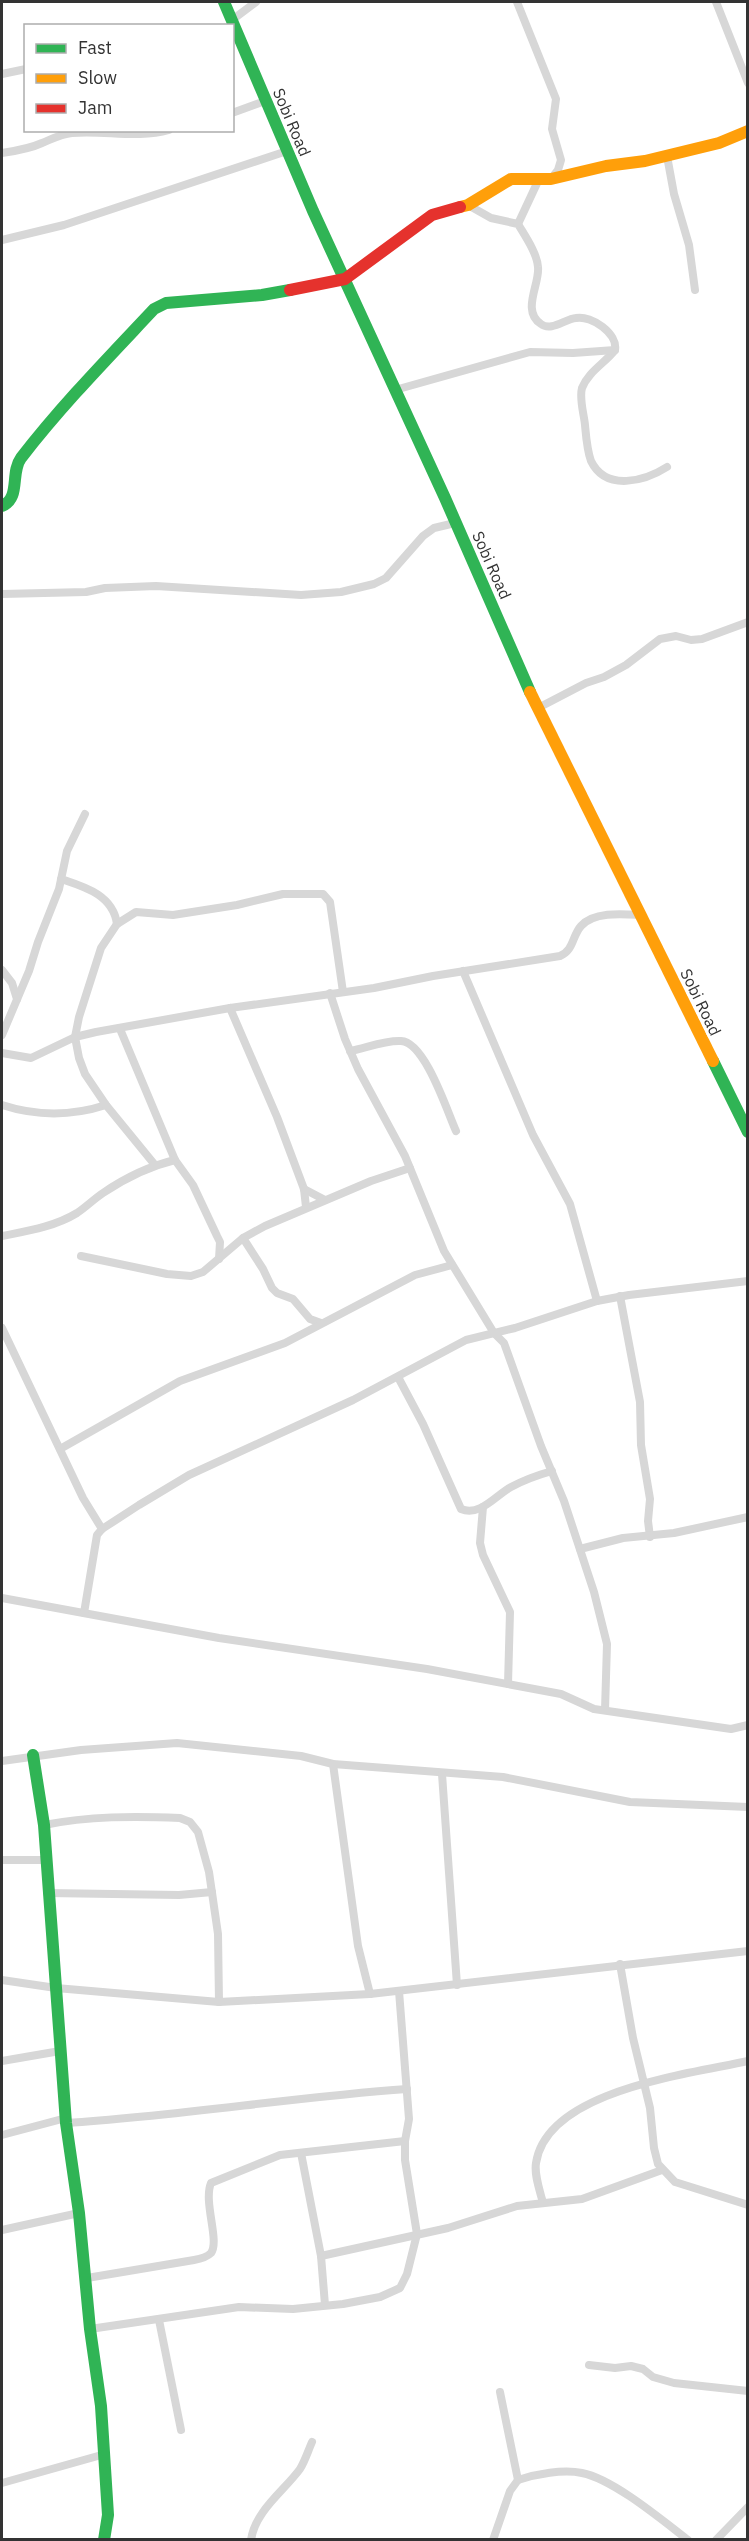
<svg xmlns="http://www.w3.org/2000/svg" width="749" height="2541" viewBox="0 0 749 2541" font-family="'IBM Plex Sans',sans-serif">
<rect width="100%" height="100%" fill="#fff"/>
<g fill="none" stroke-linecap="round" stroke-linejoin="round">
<g stroke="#d7d7d7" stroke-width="8">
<path d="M 517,2 L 556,99 L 552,129 L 561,160 L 558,170 L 551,179"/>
<path d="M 716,2 L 748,83"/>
<path d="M 232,20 L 256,2"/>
<path d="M 2,74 L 26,69"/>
<path d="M 232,113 L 265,101"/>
<path d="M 2,153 C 15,151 29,149 42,143 C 52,139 61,134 72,133 C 105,130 137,139 169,130"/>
<path d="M 667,156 L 674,194 L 689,245 L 695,290"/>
<path d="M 468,205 L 491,218 L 518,224 C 525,236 537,253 538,267 C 540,284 521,311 541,324 C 551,332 565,319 576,318 C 592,315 618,334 615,350 C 605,363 588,372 582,388 C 579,399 584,414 585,425 C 586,436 587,450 591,461 C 606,492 645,481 667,467"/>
<path d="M 518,224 L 539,179"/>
<path d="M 2,240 L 64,225 L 287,151"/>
<path d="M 395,390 L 530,352 L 573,353 L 615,350"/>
<path d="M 2,594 L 86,592 L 105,588 L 156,586 L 301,595 L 341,592 L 374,584 L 386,578 L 423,536 L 434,528 L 455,523"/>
<path d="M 538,708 L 586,683 L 604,677 L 626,665 L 660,639 L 676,636 L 691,640 L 702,639 L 748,622"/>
<path d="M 61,879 C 85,887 113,895 117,924"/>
<path d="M 2,970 L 12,983 L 17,999"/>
<path d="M 463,971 L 533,1135 L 570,1204 L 597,1301"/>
<path d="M 330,993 L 345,1039 L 358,1069 L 405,1156 L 444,1251 L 494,1333 L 504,1343 L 541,1446 L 564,1501 L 594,1592 L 607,1644 L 605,1710"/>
<path d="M 230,1008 L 277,1117 L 304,1189 L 306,1207"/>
<path d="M 120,1029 L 175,1160 L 193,1185 L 217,1236 L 220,1242 L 219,1259"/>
<path d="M 2,1035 L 29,971 L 38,942 L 59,889 L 67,851 L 85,814"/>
<path d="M 350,1051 C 366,1048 385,1040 401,1041 C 425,1042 447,1111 456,1131"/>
<path d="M 2,1053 L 31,1058 L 75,1037 L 96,1032 L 230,1008 L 374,988 L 433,976 L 560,956 C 574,950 572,936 581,926 C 594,911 624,914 641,915"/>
<path d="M 2,1105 C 36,1116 72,1116 106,1105"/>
<path d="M 155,1165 L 106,1105 L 85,1074 L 79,1058 L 75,1037 L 79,1017 L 101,948 L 117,924 L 136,912 L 173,915 L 237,905 L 283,894 L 323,894 L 330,902 L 343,992"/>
<path d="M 304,1189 L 325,1200"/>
<path d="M 2,1236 C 27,1231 54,1227 77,1213 C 86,1207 94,1199 103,1193 C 125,1178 150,1166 175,1160"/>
<path d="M 243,1238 L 263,1269 L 272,1288 L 277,1293 L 293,1299 L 310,1319 L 321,1323"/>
<path d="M 81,1256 L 167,1274 L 191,1276 L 203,1272 L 243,1238 L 265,1226 L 371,1181 L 410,1168"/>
<path d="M 620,1296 L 640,1402 L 641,1445 L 650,1499 L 648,1521 L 650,1537"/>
<path d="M 2,1328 L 83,1498 L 102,1529"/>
<path d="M 398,1377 L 423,1424 L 461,1509 C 480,1517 496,1495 511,1487 C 524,1480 538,1475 552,1471"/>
<path d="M 60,1449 L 180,1381 L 285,1343 L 415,1275 L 452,1265"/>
<path d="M 483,1507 L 480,1543 L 483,1555 L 510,1612 L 508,1684"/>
<path d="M 580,1549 L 623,1538 L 674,1533 L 748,1517"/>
<path d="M 2,1598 L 219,1638 L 427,1669 L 561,1694 L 594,1709 L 731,1729 L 748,1725"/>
<path d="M 84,1613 L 97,1535 L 102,1529 L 139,1505 L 189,1475 L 353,1400 L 466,1340 L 515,1328 L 597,1301 L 629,1295 L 748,1281"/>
<path d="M 2,1761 L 81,1750 L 177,1743 L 301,1756 L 333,1764 L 503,1777 L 630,1802 L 748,1807"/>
<path d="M 333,1764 L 358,1946 L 370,1994"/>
<path d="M 442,1774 L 457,1985"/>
<path d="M 44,1825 C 89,1816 134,1816 180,1818 L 190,1822 L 198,1832 L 209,1872 L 218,1934 L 219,2002"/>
<path d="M 2,1860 L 46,1860"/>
<path d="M 47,1893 L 179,1895 L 212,1892"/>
<path d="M 620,1964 L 633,2038 L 650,2108 L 654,2148 L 658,2164 L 675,2182 L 748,2205"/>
<path d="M 2,1980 L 56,1988 L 219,2002 L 370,1994 L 748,1951"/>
<path d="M 2,2061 L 60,2051"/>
<path d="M 66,2123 C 180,2116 293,2097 407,2089"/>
<path d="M 2,2135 L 66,2118"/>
<path d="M 301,2153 L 321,2256 L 325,2305"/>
<path d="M 543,2203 C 540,2191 534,2175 536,2163 C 547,2090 690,2074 748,2061"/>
<path d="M 2,2230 L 79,2213"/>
<path d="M 321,2256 L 448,2228 L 517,2206 L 582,2199 L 662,2170"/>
<path d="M 87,2278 L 194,2260 C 200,2259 207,2257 211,2253 C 220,2241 203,2202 211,2183 L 280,2155 L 405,2141"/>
<path d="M 159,2320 L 181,2430"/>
<path d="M 90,2329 L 239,2307 L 293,2309 L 343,2304 L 380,2297 L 400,2288 L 407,2274 L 417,2234 L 405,2160 L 405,2141 L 409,2119 L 399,1991"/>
<path d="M 589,2365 L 615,2368 L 631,2366 L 643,2369 L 653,2377 L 674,2383 L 748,2391"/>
<path d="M 500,2392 L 518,2480"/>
<path d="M 2,2483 L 105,2454"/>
<path d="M 251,2540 C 255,2511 284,2491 300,2469 C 305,2461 308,2451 312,2442"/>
<path d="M 493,2540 L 510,2491 L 518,2480 C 536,2474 563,2469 582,2473 C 613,2479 662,2520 688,2540"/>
<path d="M 716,2540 L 748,2507"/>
</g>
<g stroke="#30b455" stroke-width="12">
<path d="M 224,2 L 313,211 L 445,498 L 530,692"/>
<path d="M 2,506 C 21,498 10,473 21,458 C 62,405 108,358 154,309 L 166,303 L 262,295 L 290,290"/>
<path d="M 713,1061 L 748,1132"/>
<path d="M 33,1755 L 44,1825 L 66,2123 L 79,2213 L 90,2329 L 101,2406 L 108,2515 L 104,2540"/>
</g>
<g stroke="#ff9f0a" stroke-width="12">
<path d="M 460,207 L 468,205 L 511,179 L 551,179 L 606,166 L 645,161 L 719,143 L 748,131"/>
<path d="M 530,692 L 713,1061"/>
</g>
<path stroke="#e5322d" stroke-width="12" d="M 290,290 L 345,279 L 432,215 L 460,207"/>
</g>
<g text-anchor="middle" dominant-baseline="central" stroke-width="6" stroke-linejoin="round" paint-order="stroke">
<g font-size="16" fill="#333" stroke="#fff">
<text transform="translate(292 122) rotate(67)">Sobi Road</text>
<text transform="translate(492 565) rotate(66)">Sobi Road</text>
<text transform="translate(701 1002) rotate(64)">Sobi Road</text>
</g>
</g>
<rect width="749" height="2541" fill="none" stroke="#333333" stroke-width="6"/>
<rect x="24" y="24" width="210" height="108" fill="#ffffff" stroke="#adadad" stroke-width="1.5"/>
<rect x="36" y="44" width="30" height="9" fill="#30b455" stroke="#adadad" stroke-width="1.5"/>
<text x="78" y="54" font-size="18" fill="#333333">Fast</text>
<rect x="36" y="74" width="30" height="9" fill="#ff9f0a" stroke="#adadad" stroke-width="1.5"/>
<text x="78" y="84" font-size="18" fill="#333333">Slow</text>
<rect x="36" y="104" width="30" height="9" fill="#e5322d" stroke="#adadad" stroke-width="1.5"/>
<text x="78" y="114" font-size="18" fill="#333333">Jam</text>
</svg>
